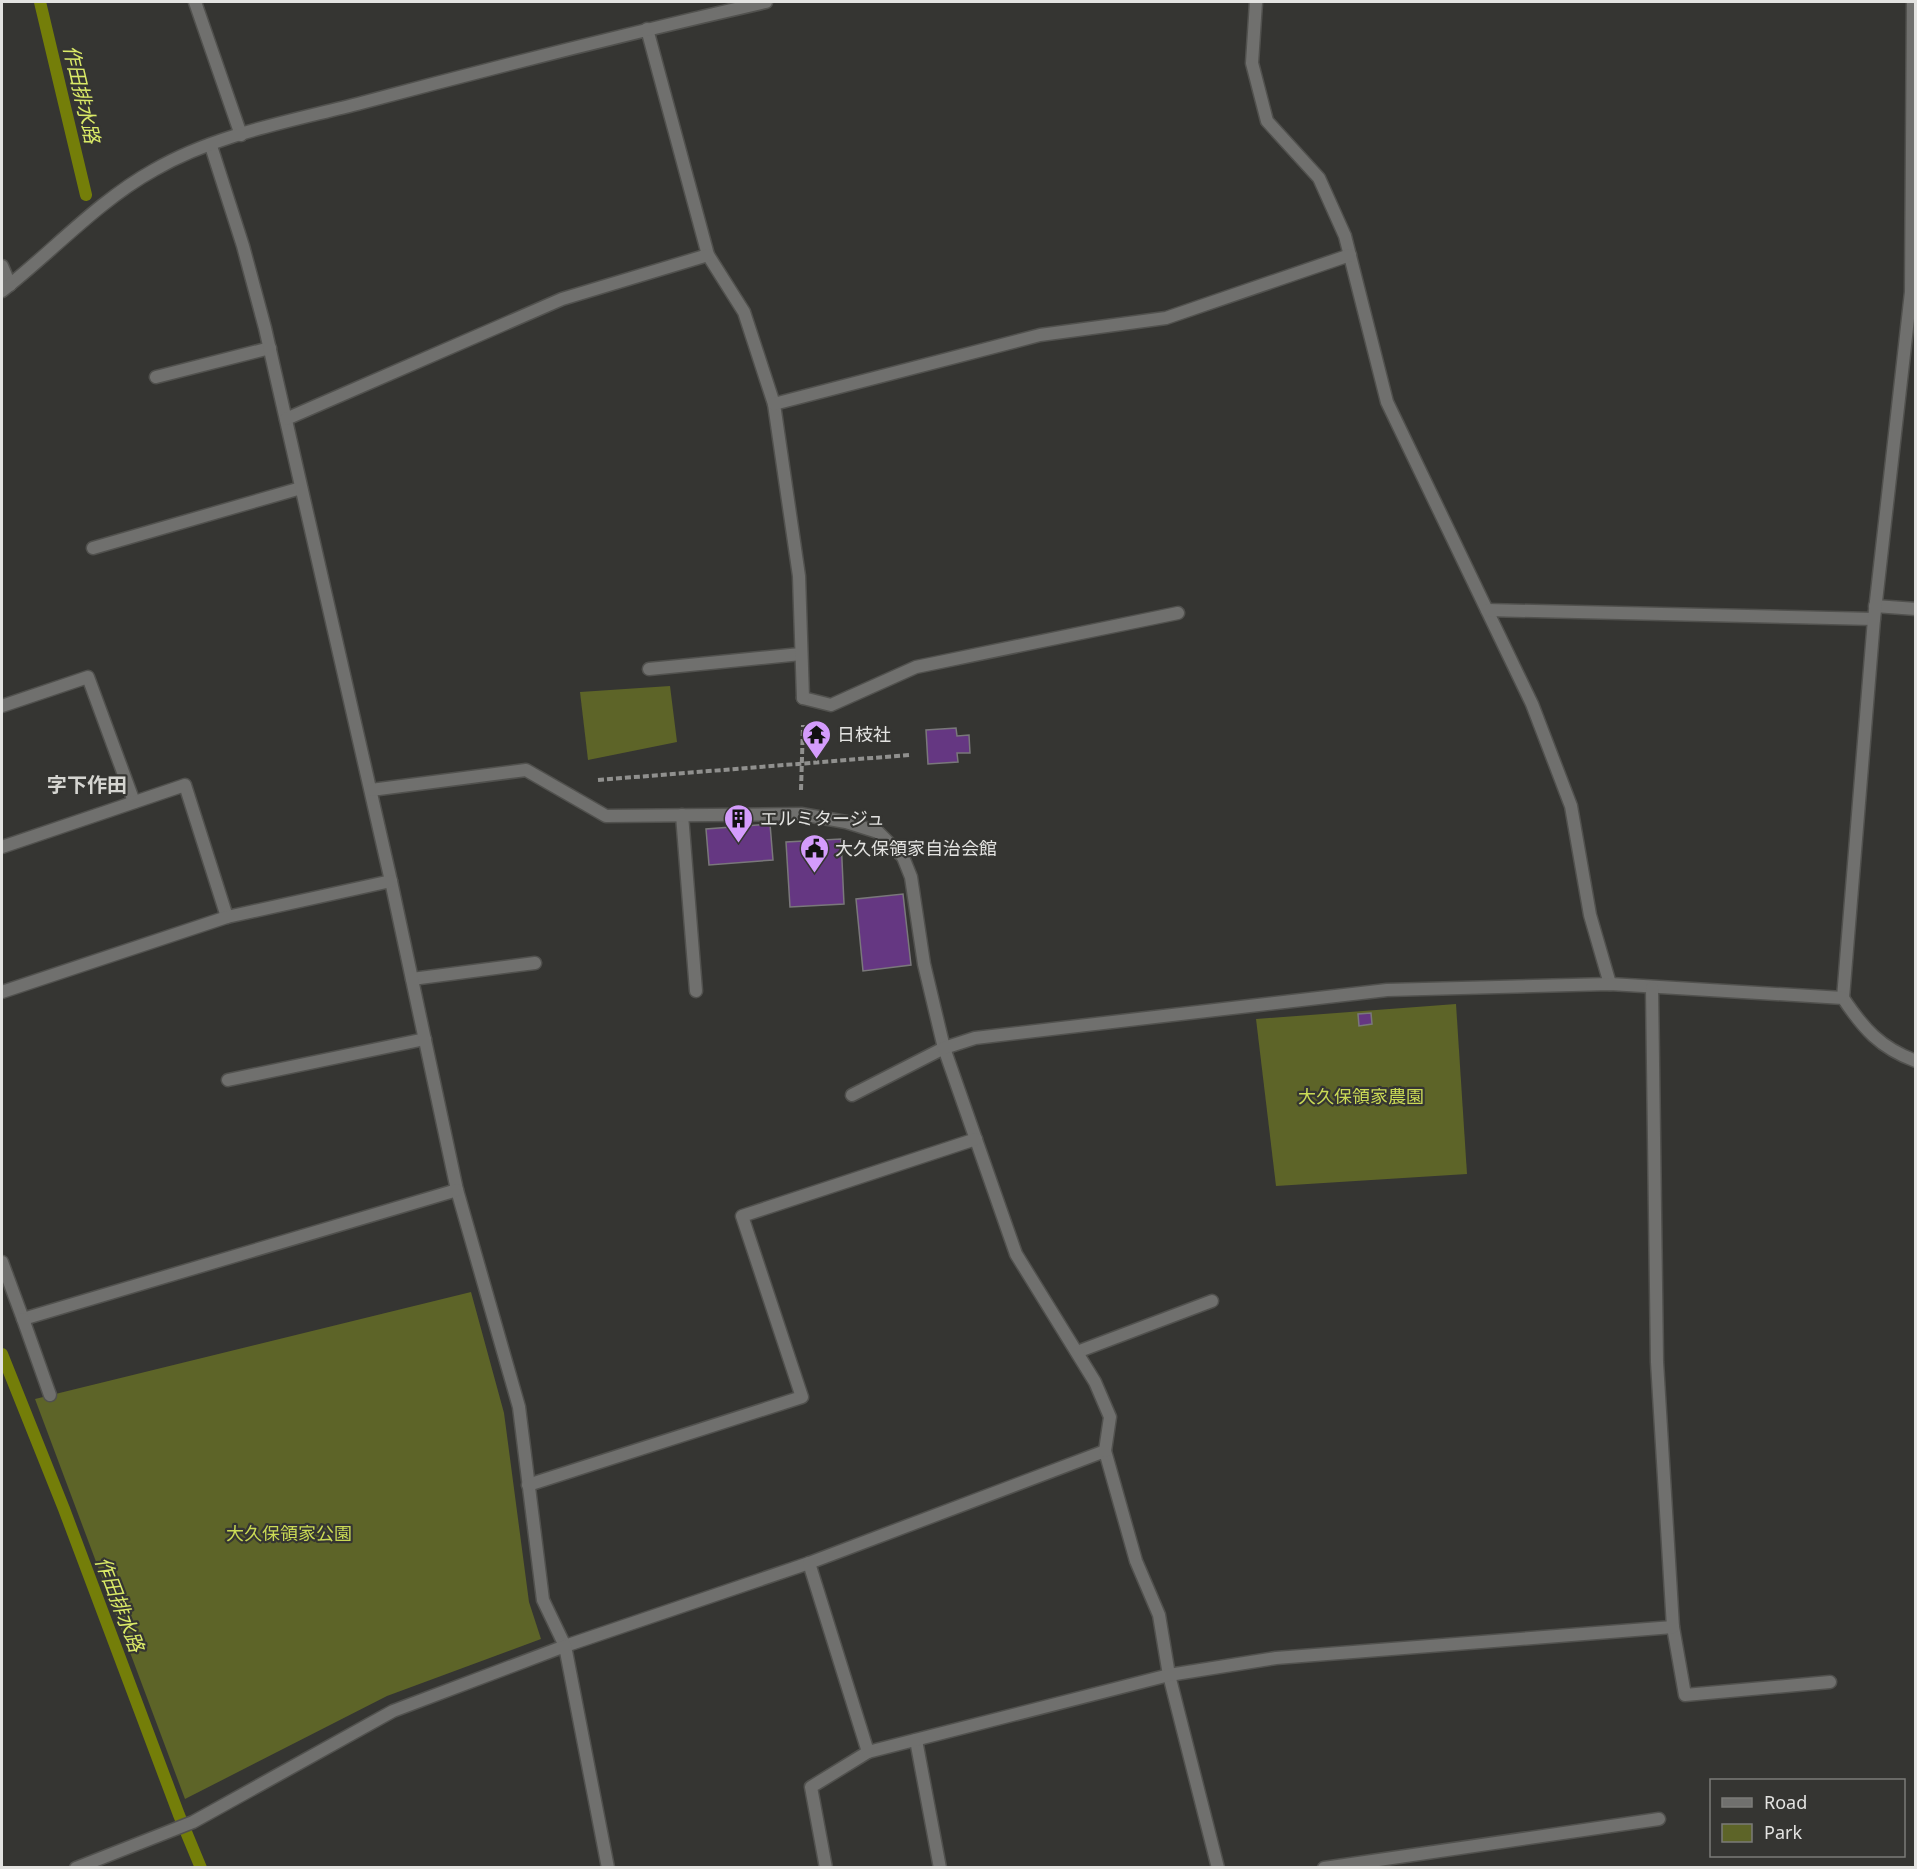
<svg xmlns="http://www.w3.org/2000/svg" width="1917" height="1869" viewBox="0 0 1917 1869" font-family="'Noto Sans','Noto Sans JP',sans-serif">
<rect width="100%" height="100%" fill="#353532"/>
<g fill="#5d6428">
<path d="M 670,686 L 677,742 L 588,760 L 580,692 Z"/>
<path d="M 1456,1004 L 1467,1174 L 1276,1186 L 1256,1019 Z"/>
<path d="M 471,1292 L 504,1413 L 529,1602 L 541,1639 L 387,1696 L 185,1799 L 35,1399 Z"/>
</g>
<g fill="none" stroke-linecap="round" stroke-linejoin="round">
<g stroke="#747e09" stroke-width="12">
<path d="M 40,2 L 86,195"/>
<path d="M 2,1354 L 64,1509 L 179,1815 L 201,1868"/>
</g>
</g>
<g fill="#653782" stroke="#7a787b" stroke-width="1.5">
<path d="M 956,728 L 957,736 L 969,735 L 970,753 L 957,753 L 958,762 L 928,764 L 926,730 Z"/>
<path d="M 770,824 L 773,860 L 709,865 L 706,829 Z"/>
<path d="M 841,839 L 844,904 L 790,907 L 786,842 Z"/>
<path d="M 903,894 L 911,965 L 863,971 L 856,899 Z"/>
<path d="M 1371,1013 L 1372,1024 L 1359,1026 L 1358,1014 Z"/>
</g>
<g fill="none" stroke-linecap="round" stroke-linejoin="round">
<defs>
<g id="lane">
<path d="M 156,377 L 270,348"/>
<path d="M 93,548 L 301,488"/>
<path d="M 649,669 L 801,654"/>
<path d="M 803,698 L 831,705 L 916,667 L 1178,613"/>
<path d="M 2,706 L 88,677 L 134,802"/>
<path d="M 682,815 L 696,991"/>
<path d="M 2,847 L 185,785 L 227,917"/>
<path d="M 412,979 L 535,963"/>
<path d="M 228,1080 L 425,1039"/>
<path d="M 852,1095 L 944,1048"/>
<path d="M 1077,1352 L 1212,1301"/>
<path d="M 1673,1627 L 1685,1695 L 1830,1682"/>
<path d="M 916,1740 L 940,1868"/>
<path d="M 826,1868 L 811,1787 L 868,1752"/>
<path d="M 1324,1868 L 1659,1819"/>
</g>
<g id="street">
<path d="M 195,2 L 241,135"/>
<path d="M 1256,2 L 1252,63 L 1267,121 L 1319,178 L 1345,236 L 1387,402 L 1532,704 L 1571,806 L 1590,915 L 1610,984"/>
<path d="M 647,29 L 708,255 L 744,312 L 774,404 L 799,576 L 803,698"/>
<path d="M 211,146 L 243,246 L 265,328 L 391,881 L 457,1190 L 519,1407 L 543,1600 L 565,1646 L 809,1563 L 1105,1451 L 1136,1561 L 1159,1615 L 1169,1675 L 1218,1868"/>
<path d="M 2,266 L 10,285"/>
<path d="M 2,291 C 52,252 98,201 154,170 C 216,134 292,121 361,103 C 495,67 630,33 766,2"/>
<path d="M 774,404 L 1040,335 L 1166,318 L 1350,255"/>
<path d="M 286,419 L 562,299 L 708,255"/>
<path d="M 1875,606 L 1916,609"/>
<path d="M 1487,610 L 1874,619"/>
<path d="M 371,790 L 526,770 L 606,816 L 801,814 L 846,822 L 878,832 L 903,857 L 911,877 L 924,964 L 944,1048 L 1016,1254 L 1095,1382 L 1110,1417 L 1105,1451"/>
<path d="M 2,992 L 227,917 L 391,881"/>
<path d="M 1843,998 L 1874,619 L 1911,292 L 1913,2"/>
<path d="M 944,1048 L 975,1038 L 1387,990 L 1610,984 L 1843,998 C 1863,1028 1880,1048 1916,1061"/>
<path d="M 2,1262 L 23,1319 L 457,1190"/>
<path d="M 23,1319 L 50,1395"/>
<path d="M 528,1485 L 802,1397 L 742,1216 L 976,1139"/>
<path d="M 809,1563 L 868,1752 L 1169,1675 L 1276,1658 L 1673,1627 L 1657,1362 L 1652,988"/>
<path d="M 76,1868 L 193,1822 L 393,1711 L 565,1646 L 608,1868"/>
</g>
</defs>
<use href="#lane" stroke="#51514e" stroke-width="15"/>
<use href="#street" stroke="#51514e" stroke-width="15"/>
<g stroke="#90908e" stroke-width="4" stroke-dasharray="6 3" stroke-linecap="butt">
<path d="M 598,780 L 909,755"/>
<path d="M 801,790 L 803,725"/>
</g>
<use href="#lane" stroke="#70706e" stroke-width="12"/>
<use href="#street" stroke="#70706e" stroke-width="12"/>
</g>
<defs>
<symbol id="temple-pin" viewBox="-11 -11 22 30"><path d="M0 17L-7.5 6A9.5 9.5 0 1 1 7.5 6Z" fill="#d49cfc" stroke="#353532"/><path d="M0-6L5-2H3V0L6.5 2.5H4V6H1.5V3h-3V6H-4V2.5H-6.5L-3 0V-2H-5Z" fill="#111"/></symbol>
<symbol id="building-pin" viewBox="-11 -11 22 30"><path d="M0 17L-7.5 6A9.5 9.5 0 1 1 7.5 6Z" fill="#d49cfc" stroke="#353532"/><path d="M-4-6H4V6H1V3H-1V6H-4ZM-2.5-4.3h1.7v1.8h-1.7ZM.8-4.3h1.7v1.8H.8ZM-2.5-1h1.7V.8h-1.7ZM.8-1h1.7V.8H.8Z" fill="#111"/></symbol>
<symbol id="civic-pin" viewBox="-11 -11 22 30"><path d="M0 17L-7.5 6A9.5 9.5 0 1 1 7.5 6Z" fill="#d49cfc" stroke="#353532"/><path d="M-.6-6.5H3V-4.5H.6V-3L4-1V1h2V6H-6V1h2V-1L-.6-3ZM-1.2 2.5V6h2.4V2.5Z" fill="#111"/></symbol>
</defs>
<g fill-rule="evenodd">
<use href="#temple-pin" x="800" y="718" width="33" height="45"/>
<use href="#building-pin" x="722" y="802" width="33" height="45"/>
<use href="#civic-pin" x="798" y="832" width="33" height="45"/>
</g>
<g text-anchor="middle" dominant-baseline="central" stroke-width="4.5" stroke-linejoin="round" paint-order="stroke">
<g font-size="18" fill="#e3e3e1" stroke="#353532" text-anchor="start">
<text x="837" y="734">日枝社</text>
<text x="760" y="818">エルミタージュ</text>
<text x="835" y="848">大久保領家自治会館</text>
</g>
<g font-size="18" fill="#cada55" stroke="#353532">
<text x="1361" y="1096">大久保領家農園</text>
<text x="289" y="1533">大久保領家公園</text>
</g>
<g font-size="20" font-style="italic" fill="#daea67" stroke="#353532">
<text transform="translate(82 94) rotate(77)">作田排水路</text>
<text transform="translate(120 1604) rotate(69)">作田排水路</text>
</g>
<g font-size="20" font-weight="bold" fill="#d5d5d1" stroke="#353532">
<text x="87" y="784">字下作田</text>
</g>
</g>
<rect width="1917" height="1869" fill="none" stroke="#e3e3e1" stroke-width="6"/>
<rect x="1710" y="1779" width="195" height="78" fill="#353532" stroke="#7b7b78" stroke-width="1.5"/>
<rect x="1722" y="1798" width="30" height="9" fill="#70706e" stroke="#7b7b78" stroke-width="1.5"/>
<text x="1764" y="1809" font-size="18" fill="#e3e3e1">Road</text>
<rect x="1722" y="1824" width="30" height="18" fill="#5d6428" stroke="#7b7b78" stroke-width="1.5"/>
<text x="1764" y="1839" font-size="18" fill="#e3e3e1">Park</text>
</svg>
